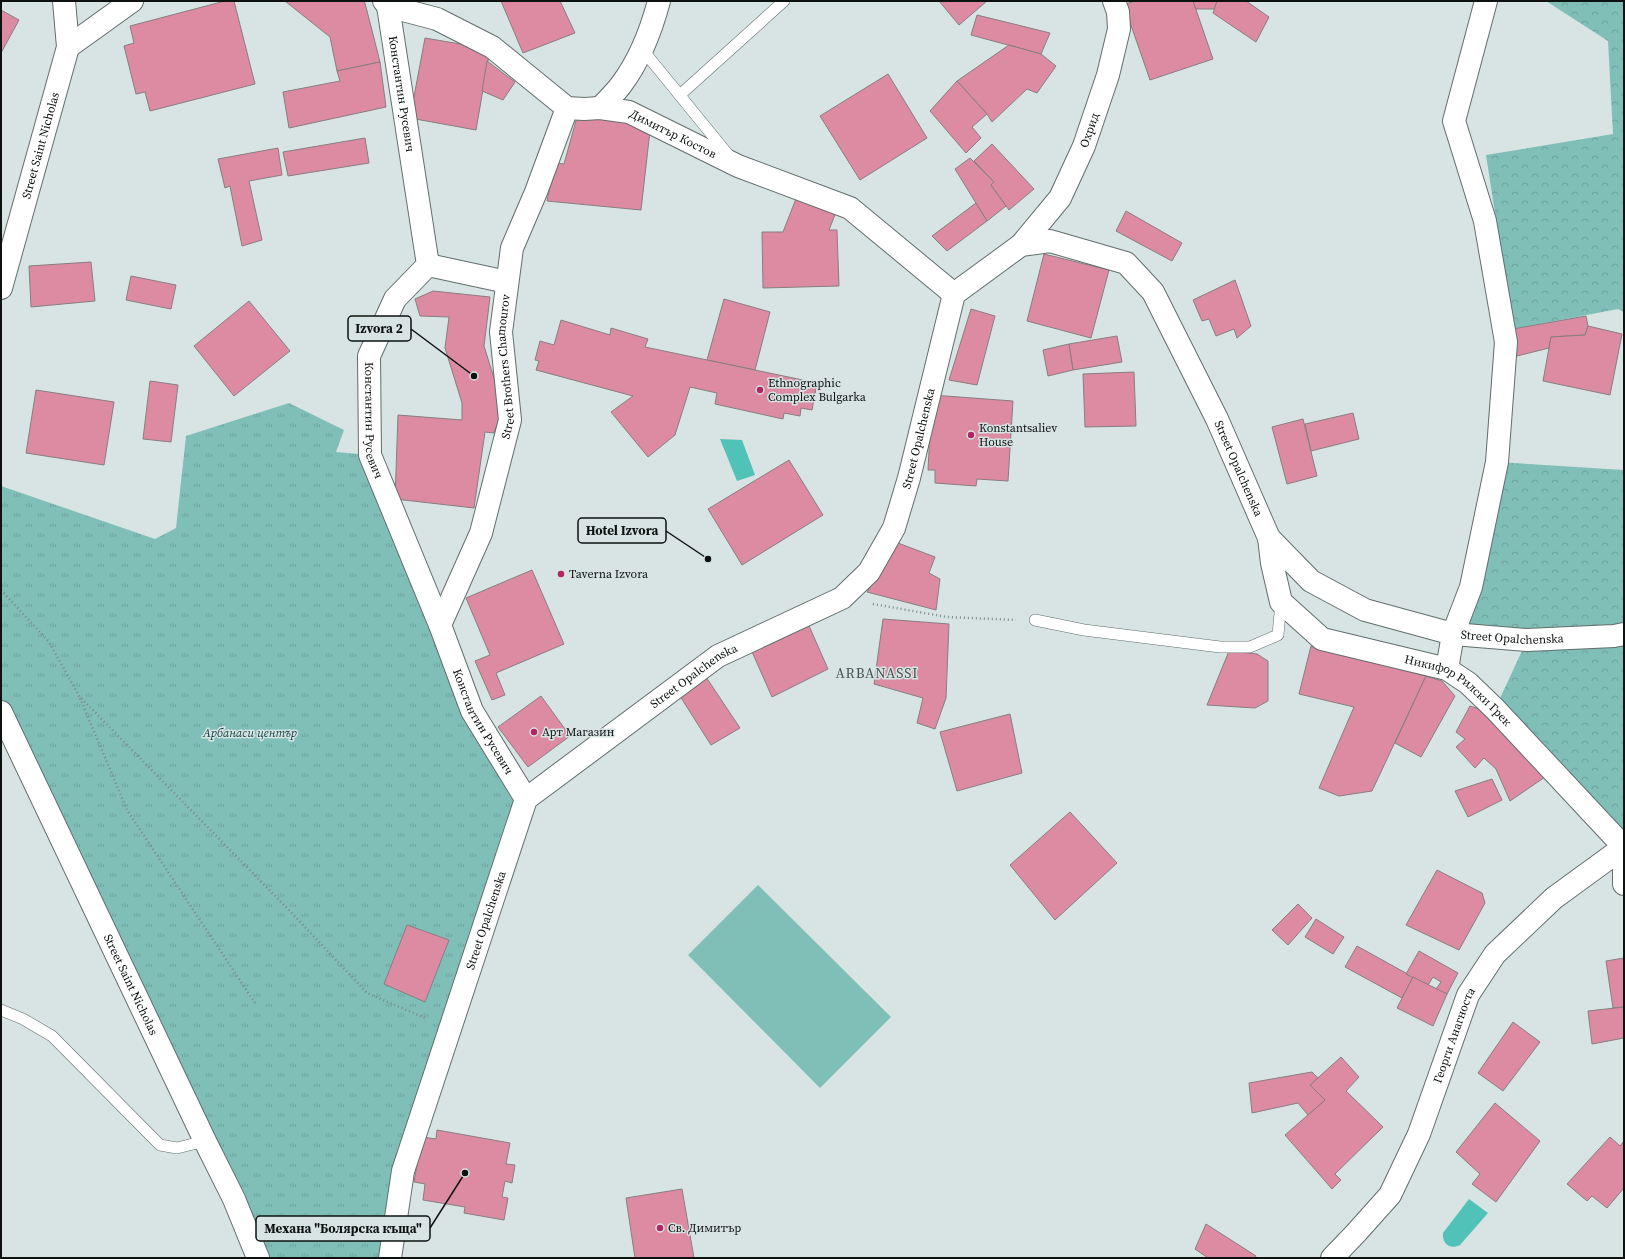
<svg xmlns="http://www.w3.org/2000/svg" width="1625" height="1259" viewBox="0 0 1625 1259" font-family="'Source Serif 4',serif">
<defs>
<pattern id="grass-tufts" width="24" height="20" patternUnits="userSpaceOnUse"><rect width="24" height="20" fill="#80bfb8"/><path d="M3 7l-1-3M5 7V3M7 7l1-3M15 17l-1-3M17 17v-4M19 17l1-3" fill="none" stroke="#6da39d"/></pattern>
<pattern id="forest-crowns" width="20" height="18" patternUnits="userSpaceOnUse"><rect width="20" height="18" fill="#80bfb8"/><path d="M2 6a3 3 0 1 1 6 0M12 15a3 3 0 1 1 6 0" fill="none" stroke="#6da39d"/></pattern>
</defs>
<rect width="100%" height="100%" fill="#d7e4e3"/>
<path fill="url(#grass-tufts)" d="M 289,403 L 344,430 L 336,452 L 370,455 L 440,625 L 526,799 L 403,1171 L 390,1258 L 258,1258 L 1,712 L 1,486 L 155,539 L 176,528 L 186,436 Z"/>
<g fill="url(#forest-crowns)">
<path d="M 1546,1 L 1624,1 L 1624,312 L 1618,309 L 1513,329 L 1486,155 L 1613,134 L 1608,41 Z"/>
<path d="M 1497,462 L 1624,470 L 1624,847 L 1495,709 L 1527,640 L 1453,634 Z"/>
</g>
<path fill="#80bfb8" d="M 758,885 L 891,1017 L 820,1088 L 688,955 Z"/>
<g fill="#51c2b8">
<path d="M 720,439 L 742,440 L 755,475 L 737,481 Z"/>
<path d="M 1469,1199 L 1488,1213 L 1460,1245 C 1450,1250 1442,1244 1443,1233 Z"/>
</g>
<g fill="#dd8ba3" stroke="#887d80">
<path d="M 225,1 L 234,1 L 255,84 L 150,111 L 145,92 L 136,94 L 124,46 L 134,43 L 130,26 Z"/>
<path d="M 285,1 L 362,1 L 365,3 L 380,62 L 337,71 L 330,37 Z"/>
<path d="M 501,1 L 560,1 L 575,33 L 523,53 Z"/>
<path d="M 939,1 L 987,1 L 959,25 Z"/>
<path d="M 1134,1 L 1193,1 L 1213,59 L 1150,80 L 1124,5 Z"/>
<path d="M 1193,1 L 1217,1 L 1215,9 L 1196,9 Z"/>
<path d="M 1217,1 L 1246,1 L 1269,17 L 1256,42 L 1213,13 Z"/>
<path d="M 1,10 L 19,20 L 1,53 Z"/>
<path d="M 977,15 L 1050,33 L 1041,54 L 971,35 Z"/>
<path d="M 425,38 L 490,49 L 476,130 L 410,118 Z"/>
<path d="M 1009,45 L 1041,54 L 1056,66 L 1037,93 L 1027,89 L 992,122 L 987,114 L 957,81 Z"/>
<path d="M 487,61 L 515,82 L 503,100 L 482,91 Z"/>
<path d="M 380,62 L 386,107 L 289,128 L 283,92 L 340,81 L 337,71 Z"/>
<path d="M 888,74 L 927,138 L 860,180 L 820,116 Z"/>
<path d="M 957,81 L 987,114 L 972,127 L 981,138 L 966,153 L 930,111 Z"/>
<path d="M 577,117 L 627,120 L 650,131 L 641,210 L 547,201 L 555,163 L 564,164 Z"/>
<path d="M 365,138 L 369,163 L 288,176 L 283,152 Z"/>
<path d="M 992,144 L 1034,189 L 1009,210 L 991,185 L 994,182 L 974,161 Z"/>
<path d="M 278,148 L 282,175 L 249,181 L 262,240 L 242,246 L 230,186 L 225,188 L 218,159 Z"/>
<path d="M 970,158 L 994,182 L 991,185 L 1006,206 L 987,221 L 955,169 Z"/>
<path d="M 799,191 L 838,207 L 829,230 L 837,230 L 839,286 L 763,288 L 762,232 L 783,232 Z"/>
<path d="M 976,203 L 987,221 L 947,251 L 932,236 Z"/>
<path d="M 1126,211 L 1182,243 L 1172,261 L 1116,231 Z"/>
<path d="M 1044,254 L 1109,270 L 1091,338 L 1027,321 Z"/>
<path d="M 91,262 L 95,301 L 31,307 L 29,266 Z"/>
<path d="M 131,276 L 176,285 L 171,309 L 126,300 Z"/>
<path d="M 1235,280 L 1251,326 L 1237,338 L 1234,329 L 1216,336 L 1209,319 L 1202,321 L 1193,300 Z"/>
<path d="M 433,291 L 490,297 L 484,346 L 503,407 L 494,433 L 485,432 L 474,508 L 395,499 L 398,415 L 462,420 L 462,403 L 445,348 L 449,317 L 420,316 L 415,299 Z"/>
<path d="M 724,299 L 770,312 L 755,370 L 707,360 Z"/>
<path d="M 249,301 L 290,351 L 234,396 L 194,346 Z"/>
<path d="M 971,309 L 995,316 L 977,385 L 949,380 Z"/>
<path d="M 1586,316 L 1588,326 L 1585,335 L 1551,337 L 1549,348 L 1517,356 L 1513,329 Z"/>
<path d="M 561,320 L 610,335 L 611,328 L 648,339 L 645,347 L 817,383 L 812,410 L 801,408 L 800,416 L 784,413 L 783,419 L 715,404 L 717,393 L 690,387 L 675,435 L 648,457 L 611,412 L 633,396 L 536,370 L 539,361 L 535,360 L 540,341 L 554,345 Z"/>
<path d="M 1588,326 L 1622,334 L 1610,395 L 1543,381 L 1551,337 L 1585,335 Z"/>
<path d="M 1117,336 L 1122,362 L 1073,370 L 1069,344 Z"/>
<path d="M 1069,344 L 1073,370 L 1048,376 L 1043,350 Z"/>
<path d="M 1134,372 L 1136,426 L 1085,427 L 1083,374 Z"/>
<path d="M 150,381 L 178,385 L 171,442 L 143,439 Z"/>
<path d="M 36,390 L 114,402 L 104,465 L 26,453 Z"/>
<path d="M 932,395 L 1013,401 L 1008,481 L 977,479 L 976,486 L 935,483 L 935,470 L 928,470 Z"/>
<path d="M 1353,413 L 1359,439 L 1311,451 L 1305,424 Z"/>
<path d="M 1303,419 L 1317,476 L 1287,484 L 1272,427 Z"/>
<path d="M 789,460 L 823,515 L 742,565 L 708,509 Z"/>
<path d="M 898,543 L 935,557 L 929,573 L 940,579 L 936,610 L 867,592 Z"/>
<path d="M 532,570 L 564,644 L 496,673 L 505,695 L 492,700 L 475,661 L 490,655 L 466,598 Z"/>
<path d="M 806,619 L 828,669 L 772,697 L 749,645 Z"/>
<path d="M 883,619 L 949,624 L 946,698 L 935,729 L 917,723 L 923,698 L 874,684 Z"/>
<path d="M 1311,646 L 1426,676 L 1372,791 L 1339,796 L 1319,788 L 1354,707 L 1299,694 Z"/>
<path d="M 1229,651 L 1257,654 L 1268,661 L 1268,701 L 1255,708 L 1207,705 Z"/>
<path d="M 1426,676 L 1442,681 L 1455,696 L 1421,757 L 1395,743 Z"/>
<path d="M 706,677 L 740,728 L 711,745 L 678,693 Z"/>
<path d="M 541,696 L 570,736 L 528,767 L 498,727 Z"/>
<path d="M 1470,706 L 1479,709 L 1545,777 L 1510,801 L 1496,769 L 1484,758 L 1475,768 L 1456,747 L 1465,739 L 1456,732 Z"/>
<path d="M 1010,714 L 1022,773 L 957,791 L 940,732 Z"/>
<path d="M 1492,779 L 1502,800 L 1468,817 L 1455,791 Z"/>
<path d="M 1070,812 L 1117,863 L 1055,920 L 1010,865 Z"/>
<path d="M 1437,870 L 1482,893 L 1485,903 L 1459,950 L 1406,925 Z"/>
<path d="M 1298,904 L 1312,918 L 1288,945 L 1272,930 Z"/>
<path d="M 1316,919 L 1344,937 L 1333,954 L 1305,937 Z"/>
<path d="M 407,925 L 449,940 L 425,1002 L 384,984 Z"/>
<path d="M 1357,946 L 1413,977 L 1402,998 L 1345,967 Z"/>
<path d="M 1419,951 L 1458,973 L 1447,994 L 1436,989 L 1441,982 L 1433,977 L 1428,985 L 1406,974 Z"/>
<path d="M 1624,958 L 1624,1007 L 1613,1008 L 1606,961 Z"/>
<path d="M 1413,977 L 1447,994 L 1433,1026 L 1397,1008 Z"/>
<path d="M 1624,1007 L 1624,1038 L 1592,1044 L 1588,1011 Z"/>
<path d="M 1513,1022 L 1540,1042 L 1503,1091 L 1478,1073 Z"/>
<path d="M 1341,1057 L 1359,1077 L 1346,1091 L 1383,1127 L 1335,1174 L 1341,1180 L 1332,1189 L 1285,1135 L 1325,1100 L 1310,1085 Z"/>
<path d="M 1312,1072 L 1318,1078 L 1310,1085 L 1325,1100 L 1308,1115 L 1298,1103 L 1252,1113 L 1249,1083 Z"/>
<path d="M 1495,1103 L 1540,1141 L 1496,1202 L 1472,1184 L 1480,1174 L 1456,1152 Z"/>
<path d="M 437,1130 L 510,1143 L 506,1164 L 515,1165 L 512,1183 L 505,1181 L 502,1197 L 508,1198 L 504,1220 L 464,1213 L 465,1207 L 423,1200 L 425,1184 L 414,1182 L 422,1137 L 436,1139 Z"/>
<path d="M 1610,1137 L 1620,1146 L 1624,1141 L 1624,1188 L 1607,1208 L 1592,1196 L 1587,1201 L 1567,1184 Z"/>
<path d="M 682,1189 L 694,1258 L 635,1258 L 626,1198 Z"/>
<path d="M 1206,1224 L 1256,1256 L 1255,1258 L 1208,1258 L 1195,1249 Z"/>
</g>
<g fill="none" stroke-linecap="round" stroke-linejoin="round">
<defs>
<g id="service">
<path d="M 642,49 L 730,157"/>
<path d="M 681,94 L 784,1"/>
<path d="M 1035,620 L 1084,630 L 1220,647 L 1250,647 L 1278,635 L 1281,602"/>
<path d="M 1,1010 L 23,1019 L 52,1036 L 160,1145 L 177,1148 L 205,1141"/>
</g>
<g id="minor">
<path id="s1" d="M 384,1 L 388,6 L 437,19 L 492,47 L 567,108 L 584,109 L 600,108 L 629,112 L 738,166 L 850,208 L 954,294"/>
<path id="s2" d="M 388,6 L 428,265 L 395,299 L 369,356 L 370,455 L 440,625 L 472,711 L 526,799"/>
<path d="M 68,47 L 132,1"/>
<path d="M 600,108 C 607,101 615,93 621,85 C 640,60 651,31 659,1"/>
<path id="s3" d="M 1021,245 L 1060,198 L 1084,146 L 1108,75 L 1119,29 L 1118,12 L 1114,1"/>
<path d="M 428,265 L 507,282"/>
<path id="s4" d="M 1,288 L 68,47 L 64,1"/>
<path id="s5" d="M 1269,538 L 1272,563 L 1281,602 L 1322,639 L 1447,669 L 1468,683 L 1495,709 L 1624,847 L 1624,884"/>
<path id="s6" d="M 440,625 L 481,533 L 510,420 L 501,332 L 512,248 L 536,192 L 567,108"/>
<path d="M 1447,669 L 1453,634 L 1471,587 L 1497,462 L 1506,342 L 1485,221 L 1454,121 L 1486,1"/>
<path id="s7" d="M 1,712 L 205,1141 L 234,1199 L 258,1258"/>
<path id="s8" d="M 1332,1258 L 1356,1233 L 1390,1195 L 1419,1134 L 1468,995 L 1495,954 L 1554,898 L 1624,847"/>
</g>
<g id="tertiary">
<path id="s9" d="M 390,1258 L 403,1171 L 526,799 L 718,656 L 842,598 L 869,572 L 894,528 L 909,478 L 954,294 L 1021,245 L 1050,241 L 1126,263 L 1153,292 L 1217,419 L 1269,538 L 1311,581 L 1365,610 L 1453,634 L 1527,640 L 1614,636 L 1624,634"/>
</g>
</defs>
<use href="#service" stroke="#626e6c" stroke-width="12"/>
<use href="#minor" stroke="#626e6c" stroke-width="24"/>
<use href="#tertiary" stroke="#626e6c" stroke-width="24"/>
<g stroke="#7d8786" stroke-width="2.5" stroke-dasharray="1 3" stroke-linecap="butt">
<path d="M 1,590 L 49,642 L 79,696 L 288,909 L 367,993 L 427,1019"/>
<path d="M 873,604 L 947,617 L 1016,620"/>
<path d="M 80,698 L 127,810 L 255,1003"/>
</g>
<use href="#service" stroke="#fff" stroke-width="11"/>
<use href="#minor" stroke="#fff" stroke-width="22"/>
<use href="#tertiary" stroke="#fff" stroke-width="22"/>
</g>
<g fill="#b22661" stroke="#d7e4e3" stroke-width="1.5">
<circle cx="760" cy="390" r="4"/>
<circle cx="971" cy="435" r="4"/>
<circle cx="561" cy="574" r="4"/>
<circle cx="534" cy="732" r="4"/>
<circle cx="660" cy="1228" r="4"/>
</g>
<g text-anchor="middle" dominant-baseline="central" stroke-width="3" stroke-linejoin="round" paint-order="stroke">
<g font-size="12" fill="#0d1211" stroke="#d7e4e3">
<text stroke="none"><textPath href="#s2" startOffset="89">Константин Русевич</textPath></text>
<text stroke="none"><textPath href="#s3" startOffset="135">Охрид</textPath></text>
<text stroke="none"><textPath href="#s1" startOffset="327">Димитър Костов</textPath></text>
<text stroke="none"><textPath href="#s4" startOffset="148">Street Saint Nicholas</textPath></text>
<text stroke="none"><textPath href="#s6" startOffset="271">Street Brothers Chamourov</textPath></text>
<text stroke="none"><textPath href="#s2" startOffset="437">Константин Русевич</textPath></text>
<text stroke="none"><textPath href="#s9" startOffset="1037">Street Opalchenska</textPath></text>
<text stroke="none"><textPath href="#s9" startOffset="1613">Street Opalchenska</textPath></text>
<text stroke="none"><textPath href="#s9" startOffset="1961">Street Opalchenska</textPath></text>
<text stroke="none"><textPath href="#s9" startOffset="688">Street Opalchenska</textPath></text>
<text stroke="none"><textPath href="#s5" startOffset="269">Никифор Рилски Грек</textPath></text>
<text stroke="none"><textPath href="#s2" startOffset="761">Константин Русевич</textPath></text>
<text stroke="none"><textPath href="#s9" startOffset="352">Street Opalchenska</textPath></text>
<text stroke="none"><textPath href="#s7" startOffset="302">Street Saint Nicholas</textPath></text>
<text stroke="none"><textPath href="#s8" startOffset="258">Георги Анагноста</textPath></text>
</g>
<g font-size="12" fill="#0d1211" stroke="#d7e4e3" text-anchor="start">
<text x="768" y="383">Ethnographic<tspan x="768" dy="14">Complex Bulgarka</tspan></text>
<text x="979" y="428">Konstantsaliev<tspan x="979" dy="14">House</tspan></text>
<text x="569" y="574">Taverna Izvora</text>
<text x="542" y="732">Арт Магазин</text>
<text x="668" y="1228">Св. Димитър</text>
</g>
<g font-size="12" font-style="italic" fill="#114440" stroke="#d7e4e3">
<text x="250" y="733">Арбанаси център</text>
</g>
<g font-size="14" letter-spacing="1" fill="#46514f" stroke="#d7e4e3">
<text x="877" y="673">ARBANASSI</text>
</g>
</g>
<path fill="none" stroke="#0d1211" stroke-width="1.5" d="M474 376L411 329M708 559L666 531M465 1173L430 1228"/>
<g fill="#0d1211" stroke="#d7e4e3" stroke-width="1.5">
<circle cx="474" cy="376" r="4"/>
<circle cx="708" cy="559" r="4"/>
<circle cx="465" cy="1173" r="4"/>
</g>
<g fill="#d7e4e3" stroke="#0d1211" stroke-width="1.5">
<rect x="348" y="316" width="63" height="25" rx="4"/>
<rect x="578" y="518" width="88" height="25" rx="4"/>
<rect x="256" y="1216" width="174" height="25" rx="4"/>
</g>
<g font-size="13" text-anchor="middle" font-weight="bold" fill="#0d1211">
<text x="379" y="333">Izvora 2</text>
<text x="622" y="535">Hotel Izvora</text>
<text x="343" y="1233">Механа "Болярска къща"</text>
</g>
<rect width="1625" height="1259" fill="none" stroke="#0d1211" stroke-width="4"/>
</svg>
